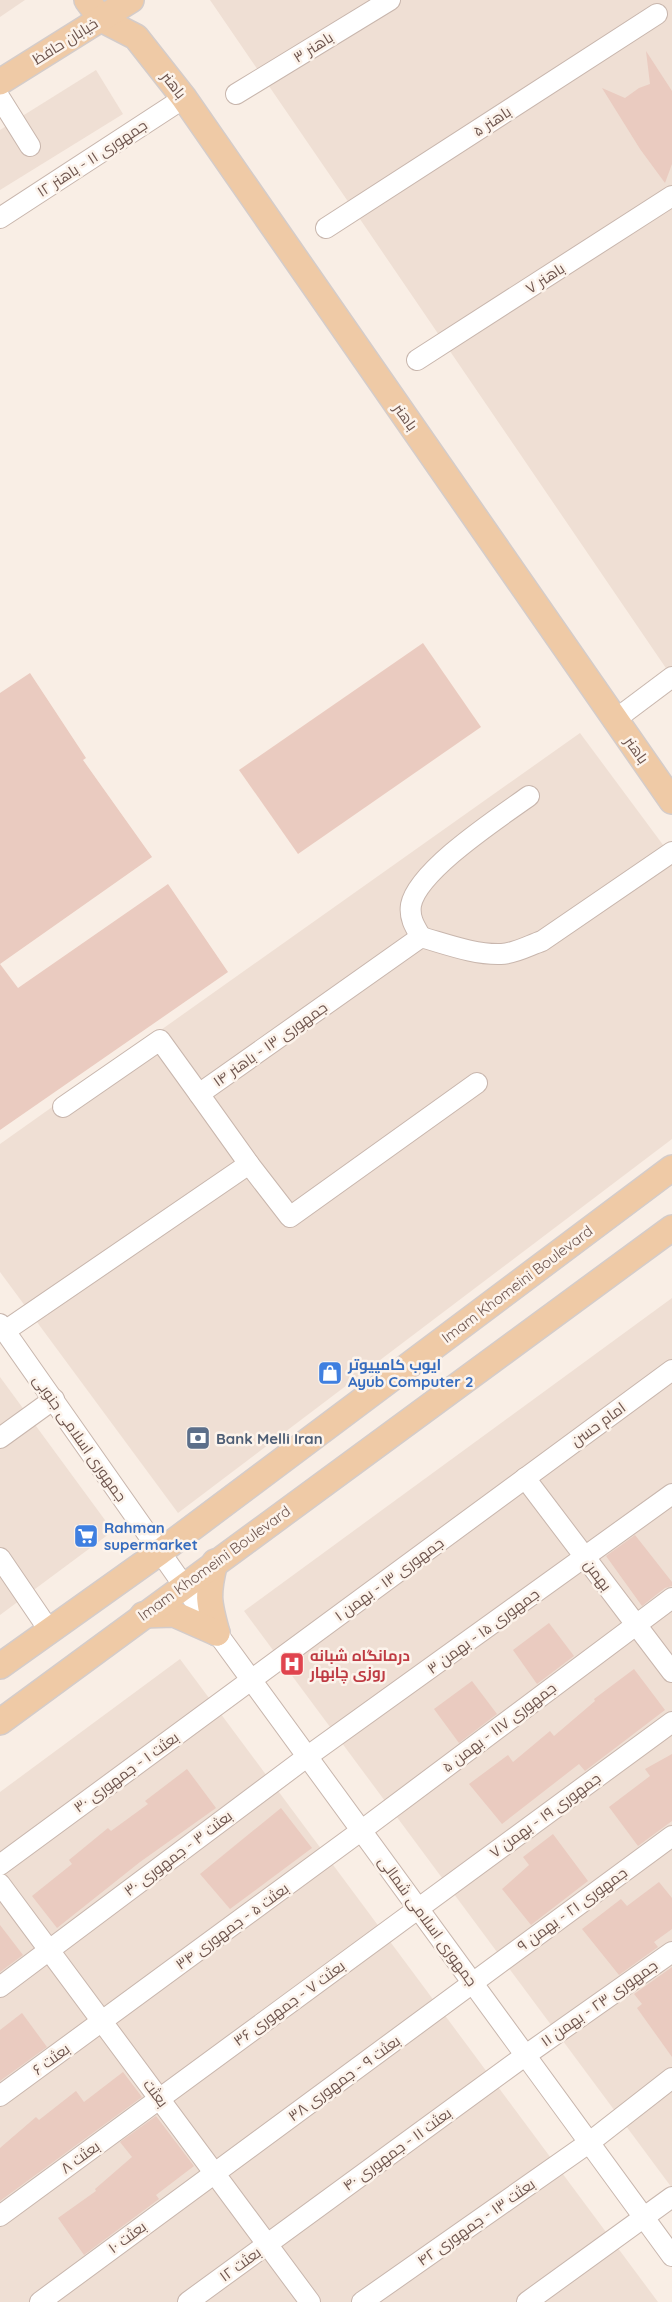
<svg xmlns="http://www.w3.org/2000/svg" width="672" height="2302" viewBox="0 0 672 2302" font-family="Quicksand,Cairo,sans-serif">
<rect width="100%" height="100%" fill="#f9eee5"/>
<g fill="#efdfd4">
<path d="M 0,0 L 25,0 L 0,17 Z"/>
<path d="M 210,0 L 672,0 L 672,677 L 349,203 Z"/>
<path d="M 96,70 L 123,114 L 0,190 L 0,130 Z"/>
<path d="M 580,733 L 672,857 L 672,1139 L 178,1513 L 0,1272 L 0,1144 Z"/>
<path d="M 672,1298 L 672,2188 L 244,1611 Z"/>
<path d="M 0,1377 L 113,1531 L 0,1615 Z"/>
<path d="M 180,1659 L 658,2302 L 0,2302 L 0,1792 Z"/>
</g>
<g fill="#eacbc0">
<path d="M 646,51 L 672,91 L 672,164 L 665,183 L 640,149 L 602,88 L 625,98 L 639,88 L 650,84 Z"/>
<path d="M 423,643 L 481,727 L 298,854 L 239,770 Z"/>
<path d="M 30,673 L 86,758 L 83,760 L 152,857 L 0,964 L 18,988 L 168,884 L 228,972 L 0,1130 L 0,693 Z"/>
<path d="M 635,1535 L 672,1582 L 672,1586 L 665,1588 L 642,1606 L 606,1556 Z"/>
<path d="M 549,1623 L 574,1656 L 537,1684 L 513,1650 Z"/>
<path d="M 634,1669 L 665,1710 L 585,1771 L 579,1764 L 502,1824 L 469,1784 L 508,1755 L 513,1762 L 550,1731 L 554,1736 L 595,1701 L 594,1699 Z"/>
<path d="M 472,1681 L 497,1714 L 459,1743 L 434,1709 Z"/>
<path d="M 672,1754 L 672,1821 L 638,1846 L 609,1807 L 650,1776 L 645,1769 Z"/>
<path d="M 187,1769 L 216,1808 L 140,1862 L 57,1928 L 32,1896 L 72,1864 L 69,1860 L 108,1828 L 111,1831 L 148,1804 L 145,1801 Z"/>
<path d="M 281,1808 L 312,1848 L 230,1909 L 200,1874 Z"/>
<path d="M 553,1834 L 588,1881 L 531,1925 L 502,1889 L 529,1865 L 523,1857 Z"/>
<path d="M 659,1882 L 672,1898 L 672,1929 L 654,1942 L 658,1947 L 619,1975 L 582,1929 L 621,1899 L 627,1906 Z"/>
<path d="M 0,1925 L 23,1955 L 0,1972 Z"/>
<path d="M 672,1967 L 672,2057 L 637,2008 L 642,2004 L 634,1994 Z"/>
<path d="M 22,2013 L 47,2047 L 0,2081 L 0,2030 Z"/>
<path d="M 123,2072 L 142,2097 L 0,2201 L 0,2148 L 36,2117 L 39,2120 L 76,2091 L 84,2102 Z"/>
<path d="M 156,2116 L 194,2166 L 156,2195 L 159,2199 L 84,2255 L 58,2218 L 96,2191 L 95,2189 L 132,2157 L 120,2142 Z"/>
</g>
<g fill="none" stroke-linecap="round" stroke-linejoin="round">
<defs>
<g id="minor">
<path d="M 236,94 L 390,0"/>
<path d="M 0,98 L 30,146"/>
<path d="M 0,218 L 184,98"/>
<path d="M 326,228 L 657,14"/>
<path d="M 417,360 L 672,196"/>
<path d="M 616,719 L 672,677"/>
<path d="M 421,937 C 415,927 409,918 411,905 C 418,870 500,817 529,796"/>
<path d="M 63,1107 L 160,1040 L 199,1094"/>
<path d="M 249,1164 L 290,1217 L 477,1083"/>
<path d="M 0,1324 L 217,1633 L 672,2256"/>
<path d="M 5,1331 L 249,1164 L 199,1094 L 421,937 C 446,944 475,955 501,954 C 514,954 530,945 542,941 L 672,852"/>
<path d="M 0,1438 L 54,1399"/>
<path d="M 525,1478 L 672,1672"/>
<path d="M 0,1558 L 49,1630"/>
<path d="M 0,1865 L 672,1370"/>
<path d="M 0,1884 L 310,2302"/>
<path d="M 0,1987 L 308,1756 L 672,1494"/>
<path d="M 0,2096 L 362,1830 L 672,1598"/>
<path d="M 0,2216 L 672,1722"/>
<path d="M 40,2302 L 672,1836"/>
<path d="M 188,2302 L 526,2055 L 672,1952"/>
<path d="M 362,2302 L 590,2142 L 672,2078"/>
<path d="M 527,2302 L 672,2197"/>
</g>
<g id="major">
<path d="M 87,0 L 101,19 L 136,37 L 184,98 L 672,801"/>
<path d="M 0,82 L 131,0"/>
<path d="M 215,1562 C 207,1594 208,1601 217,1633"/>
<path d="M 143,1615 L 174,1614 L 217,1633"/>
<path d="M 0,1666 L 160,1552 L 672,1168"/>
<path d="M 0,1722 L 672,1228"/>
</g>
</defs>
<use href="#minor" stroke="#c8b6ad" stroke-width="22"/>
<use href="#major" stroke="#d4ccca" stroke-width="28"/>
<use href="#minor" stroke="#fff" stroke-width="20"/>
<use href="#major" stroke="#efcaa6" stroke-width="25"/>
</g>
<defs>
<symbol id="shop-square" viewBox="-11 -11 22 22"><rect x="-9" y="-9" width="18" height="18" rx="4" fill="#3f7fe0" stroke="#fcf3eb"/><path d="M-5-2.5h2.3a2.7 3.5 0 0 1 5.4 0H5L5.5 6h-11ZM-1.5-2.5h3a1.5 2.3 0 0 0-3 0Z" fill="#fff"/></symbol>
<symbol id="bank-square" viewBox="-11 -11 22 22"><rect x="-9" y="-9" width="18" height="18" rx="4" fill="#5c6f8a" stroke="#fcf3eb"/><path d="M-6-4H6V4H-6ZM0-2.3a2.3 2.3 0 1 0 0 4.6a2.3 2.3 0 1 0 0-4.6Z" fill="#fff"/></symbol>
<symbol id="supermarket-square" viewBox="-11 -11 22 22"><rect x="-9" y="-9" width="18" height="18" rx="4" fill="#3f7fe0" stroke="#fcf3eb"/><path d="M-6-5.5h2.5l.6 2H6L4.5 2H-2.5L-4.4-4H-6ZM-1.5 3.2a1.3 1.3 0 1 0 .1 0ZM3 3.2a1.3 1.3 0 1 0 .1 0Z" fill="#fff"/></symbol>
<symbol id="hospital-square" viewBox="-11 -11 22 22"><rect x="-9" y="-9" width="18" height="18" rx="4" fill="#e0444e" stroke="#fcf3eb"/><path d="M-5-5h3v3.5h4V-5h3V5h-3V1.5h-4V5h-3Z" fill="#fff"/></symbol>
</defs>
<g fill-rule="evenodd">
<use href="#shop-square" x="316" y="1359" width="28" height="28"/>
<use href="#bank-square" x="184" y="1424" width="28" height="28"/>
<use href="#supermarket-square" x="72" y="1522" width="28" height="28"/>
<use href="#hospital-square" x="278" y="1650" width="28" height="28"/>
</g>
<g text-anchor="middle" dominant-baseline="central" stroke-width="5" stroke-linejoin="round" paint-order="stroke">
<g font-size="15" fill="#6e554e" stroke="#fcf3eb">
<text transform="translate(65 41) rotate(-32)">خیابان حافظ</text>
<text transform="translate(313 47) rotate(-32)">باهنر ۳</text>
<text transform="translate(174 85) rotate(52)">باهنر</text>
<text transform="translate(492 121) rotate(-33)">باهنر ۵</text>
<text transform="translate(92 158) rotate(-33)">جمهوری ۱۱ - باهنر ۱۲</text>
<text transform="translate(545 278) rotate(-33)">باهنر ۷</text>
<text transform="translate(406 417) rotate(55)">باهنر</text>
<text transform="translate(637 750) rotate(55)">باهنر</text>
<text transform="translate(270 1044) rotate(-35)">جمهوری ۱۳ - باهنر ۱۴</text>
<text transform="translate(517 1284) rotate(-37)">Imam Khomeini Boulevard</text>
<text transform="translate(598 1424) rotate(-36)">امام حسن</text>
<text transform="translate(80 1438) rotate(55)">جمهوری اسلامی جنوبی</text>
<text transform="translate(214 1563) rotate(-36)">Imam Khomeini Boulevard</text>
<text transform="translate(598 1575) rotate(53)">بهمن</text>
<text transform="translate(389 1579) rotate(-36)">جمهوری ۱۳ - بهمن ۱</text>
<text transform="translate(483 1631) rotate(-36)">جمهوری ۱۵ - بهمن ۳</text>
<text transform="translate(499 1727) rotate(-37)">جمهوری ۱۱۷ - بهمن ۵</text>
<text transform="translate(126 1772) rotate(-36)">بعثت ۱ - جمهوری ۳۰</text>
<text transform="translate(545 1815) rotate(-36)">جمهوری ۱۹ - بهمن ۷</text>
<text transform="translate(178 1853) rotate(-37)">بعثت ۳ - جمهوری ۳۰</text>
<text transform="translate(572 1909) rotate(-36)">جمهوری ۲۱ - بهمن ۹</text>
<text transform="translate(428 1921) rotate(54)">جمهوری اسلامی شمالی</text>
<text transform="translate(232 1926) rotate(-36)">بعثت ۵ - جمهوری ۳۴</text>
<text transform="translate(289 2003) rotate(-36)">بعثت ۷ - جمهوری ۳۶</text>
<text transform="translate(599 2003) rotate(-35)">جمهوری ۲۳ - بهمن ۱۱</text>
<text transform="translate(51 2059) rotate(-36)">بعثت ۶</text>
<text transform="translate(344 2078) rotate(-36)">بعثت ۹ - جمهوری ۳۸</text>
<text transform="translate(156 2093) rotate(53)">بعثت</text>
<text transform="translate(397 2149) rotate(-36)">بعثت ۱۱ - جمهوری ۴۰</text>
<text transform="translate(80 2157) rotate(-36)">بعثت ۸</text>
<text transform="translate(476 2222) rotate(-35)">بعثت ۱۳ - جمهوری ۴۲</text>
<text transform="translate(127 2237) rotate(-36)">بعثت ۱۰</text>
<text transform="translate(240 2264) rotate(-36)">بعثت ۱۲</text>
</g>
<g font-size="15" font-weight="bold" fill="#366cbe" stroke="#fcf3eb" text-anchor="start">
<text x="348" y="1364">ایوب کامپیوتر<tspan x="348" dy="17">Ayub Computer 2</tspan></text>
<text x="104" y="1527">Rahman<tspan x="104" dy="17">supermarket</tspan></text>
</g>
<g font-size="15" font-weight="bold" fill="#4e5e75" stroke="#fcf3eb" text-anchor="start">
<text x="216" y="1438">Bank Melli Iran</text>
</g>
<g font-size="15" font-weight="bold" fill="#be3a42" stroke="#fcf3eb" text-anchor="start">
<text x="310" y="1655">درمانگاه شبانه<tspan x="310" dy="17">روزی چابهار</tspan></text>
</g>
</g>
</svg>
